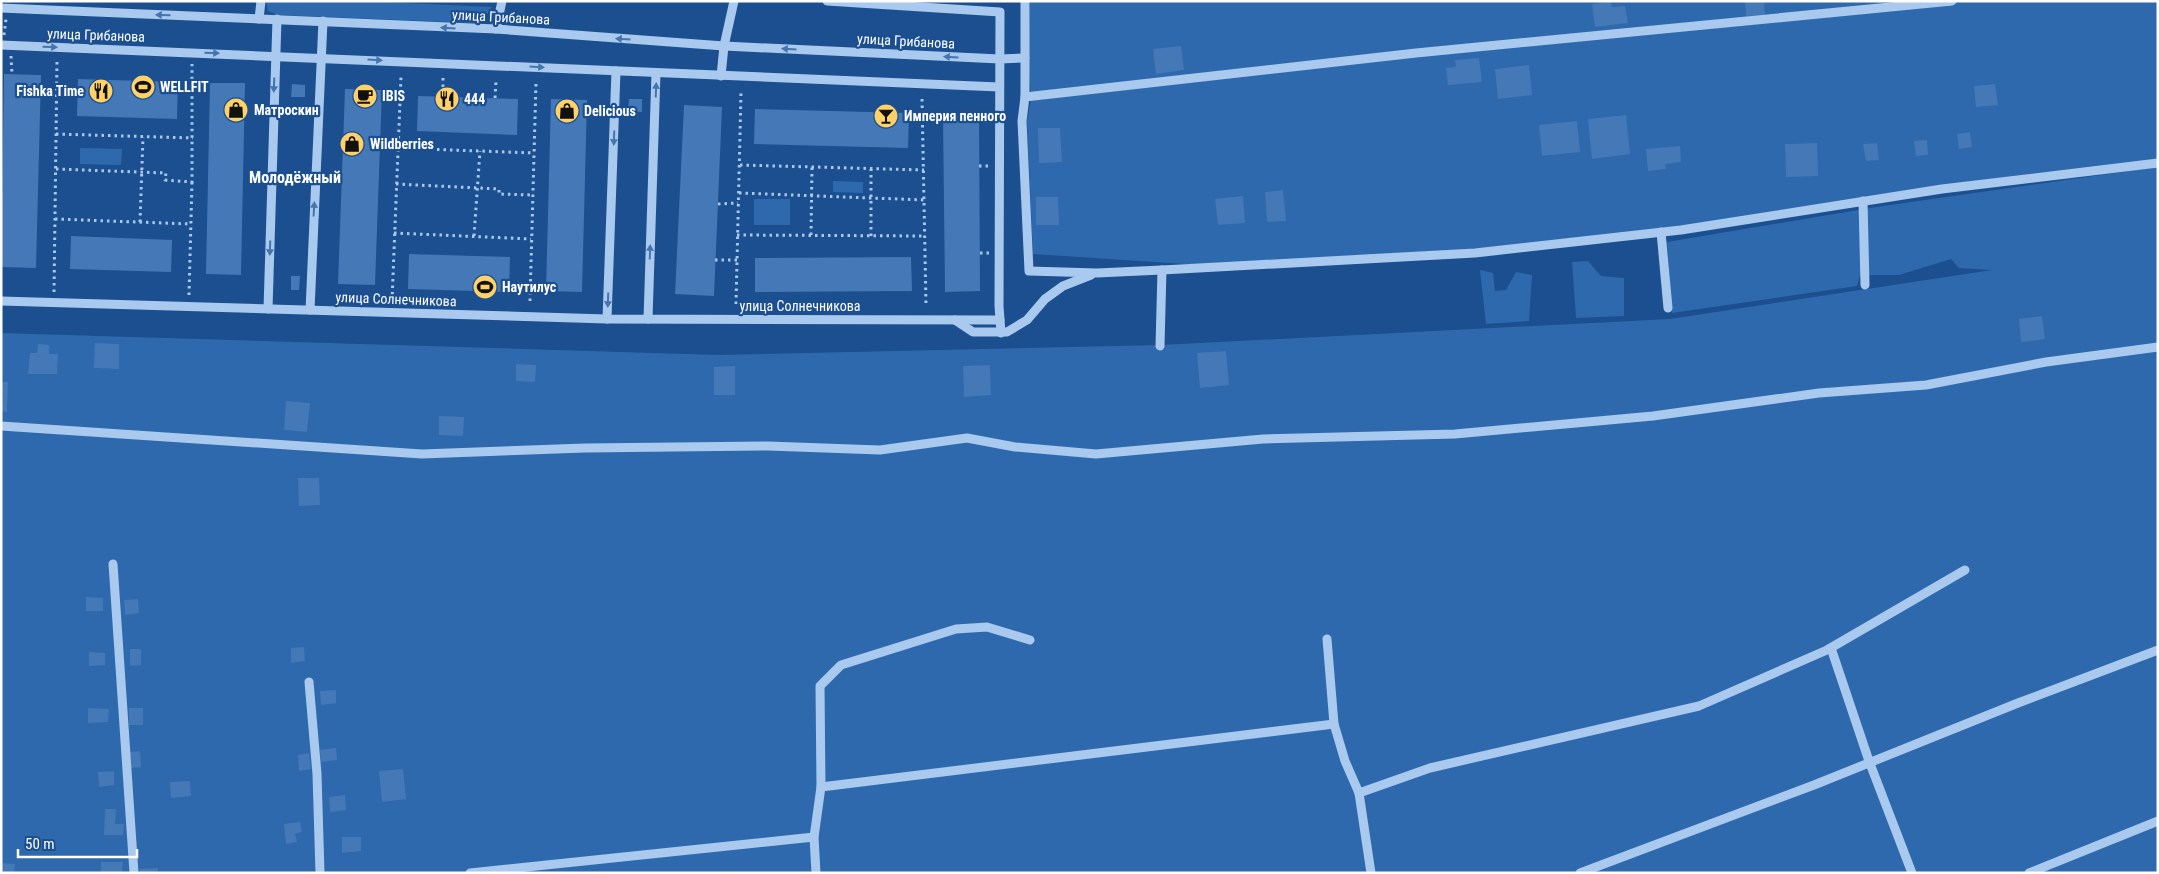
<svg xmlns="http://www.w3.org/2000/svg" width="2159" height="874" viewBox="0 0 2159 874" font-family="'Roboto Condensed',sans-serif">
<rect width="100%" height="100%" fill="#1b4f8f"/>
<g fill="#2e69ad">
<path d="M 266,1 L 363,1 L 492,7 L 484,19 L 473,23 L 278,15 L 268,11 Z"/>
<path d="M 1030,1 L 2158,1 L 2158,159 L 1680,227 L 1474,249 L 1200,265 L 1033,254 L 1027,121 L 1031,99 L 1028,54 Z"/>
<path d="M 80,148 L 122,149 L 121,165 L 80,164 Z"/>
<path d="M 2158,167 L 2158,873 L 1,873 L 1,333 L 718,355 L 1160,345 L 1670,319 L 1992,270 L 1959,268 L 1951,259 L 1899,275 L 1860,275 L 1857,286 L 1672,313 L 1667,242 L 1876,207 Z"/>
<path d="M 833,181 L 863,182 L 863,193 L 833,192 Z"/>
<rect x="754" y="199" width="36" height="26"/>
<path d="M 1588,261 L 1601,276 L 1624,278 L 1624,316 L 1576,318 L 1572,262 Z"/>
<path d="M 1480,270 L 1493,273 L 1495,291 L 1506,290 L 1516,272 L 1532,275 L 1529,321 L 1486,324 Z"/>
</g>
<g fill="#4478b7">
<path d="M 1745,1 L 1764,1 L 1765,15 L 1746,16 Z"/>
<path d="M 1611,2 L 1612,7 L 1625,6 L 1628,23 L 1595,27 L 1592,4 Z"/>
<path d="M 1181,46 L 1184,70 L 1156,74 L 1153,49 Z"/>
<path d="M 1479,58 L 1482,82 L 1448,85 L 1446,68 L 1456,67 L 1455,60 Z"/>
<path d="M 1529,65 L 1532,95 L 1498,99 L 1495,69 Z"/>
<path d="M 4,74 L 41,75 L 36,268 L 1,267 Z"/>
<path d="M 78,79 L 178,82 L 177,119 L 77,116 Z"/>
<path d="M 210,83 L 245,83 L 241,275 L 206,274 Z"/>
<path d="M 292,84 L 305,85 L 305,97 L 291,97 Z"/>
<path d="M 1995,84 L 1998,105 L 1976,107 L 1974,86 Z"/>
<path d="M 345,89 L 382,90 L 375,285 L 338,284 Z"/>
<path d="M 418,96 L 518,99 L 517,135 L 417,131 Z"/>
<path d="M 551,99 L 587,100 L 582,292 L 546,291 Z"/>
<path d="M 629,99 L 642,99 L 642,112 L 628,111 Z"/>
<path d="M 684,105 L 722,107 L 714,296 L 675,294 Z"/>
<path d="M 755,109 L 909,113 L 908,148 L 754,144 Z"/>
<path d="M 1626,115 L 1630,154 L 1592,159 L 1588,119 Z"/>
<path d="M 943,116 L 979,116 L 980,291 L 945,292 Z"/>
<path d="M 1577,121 L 1580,152 L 1542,156 L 1539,125 Z"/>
<path d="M 1038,128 L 1060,128 L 1062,162 L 1039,163 Z"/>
<path d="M 1970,132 L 1972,147 L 1959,149 L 1957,134 Z"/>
<path d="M 1927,140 L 1928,155 L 1916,156 L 1914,141 Z"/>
<path d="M 1817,143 L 1818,176 L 1786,177 L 1785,144 Z"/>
<path d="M 1877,143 L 1879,160 L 1866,161 L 1863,144 Z"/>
<path d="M 1680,146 L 1681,162 L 1665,164 L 1666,169 L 1648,171 L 1646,149 Z"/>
<path d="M 1283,190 L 1286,221 L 1267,222 L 1265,192 Z"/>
<path d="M 1243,196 L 1245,223 L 1218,225 L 1215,199 Z"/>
<path d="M 1036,197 L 1058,197 L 1059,225 L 1036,225 Z"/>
<path d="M 71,236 L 172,240 L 171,272 L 70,269 Z"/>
<path d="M 409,254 L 510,257 L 509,292 L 408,289 Z"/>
<path d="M 911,257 L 912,291 L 755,292 L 755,258 Z"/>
<path d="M 291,276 L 300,276 L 299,290 L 291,290 Z"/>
<path d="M 2042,316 L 2045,339 L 2021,342 L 2019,319 Z"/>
<path d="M 95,343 L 119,344 L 119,369 L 94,368 Z"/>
<path d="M 38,344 L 49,345 L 49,354 L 58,354 L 57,374 L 28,374 L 30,353 L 37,353 Z"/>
<path d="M 1226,351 L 1229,385 L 1200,388 L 1197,353 Z"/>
<path d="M 516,364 L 536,365 L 535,382 L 516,381 Z"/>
<path d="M 990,365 L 991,395 L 964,397 L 963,366 Z"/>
<path d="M 735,366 L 735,395 L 714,395 L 714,367 Z"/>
<path d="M 1,382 L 8,382 L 7,412 L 1,411 Z"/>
<path d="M 286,401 L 310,403 L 307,432 L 284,430 Z"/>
<path d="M 439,416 L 464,417 L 463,436 L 439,435 Z"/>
<path d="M 298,478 L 319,478 L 320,505 L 299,506 Z"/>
<path d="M 86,597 L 103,598 L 103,611 L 86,611 Z"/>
<path d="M 138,599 L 139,613 L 125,615 L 124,600 Z"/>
<path d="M 304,647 L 305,661 L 291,663 L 291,648 Z"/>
<path d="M 130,649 L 141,649 L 141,665 L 130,666 Z"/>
<path d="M 89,652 L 105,653 L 105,665 L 89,666 Z"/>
<path d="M 336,690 L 336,703 L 321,705 L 320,691 Z"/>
<path d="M 88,708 L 109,709 L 108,722 L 88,723 Z"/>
<rect x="129" y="708" width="14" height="17"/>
<path d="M 336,748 L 337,760 L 321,762 L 320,750 Z"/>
<path d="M 140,751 L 141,767 L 131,768 L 130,752 Z"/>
<path d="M 309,753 L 311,769 L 299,771 L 298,755 Z"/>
<path d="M 403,769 L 406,799 L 382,802 L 379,771 Z"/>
<path d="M 114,771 L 114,785 L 99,787 L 98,772 Z"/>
<path d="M 190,781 L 191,796 L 171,798 L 170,782 Z"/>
<path d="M 345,795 L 346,810 L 330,812 L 329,797 Z"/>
<path d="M 105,809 L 116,809 L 115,824 L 124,824 L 123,835 L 104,835 Z"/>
<path d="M 300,822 L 302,832 L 295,834 L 297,842 L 286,844 L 284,824 Z"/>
<path d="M 342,837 L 361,837 L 361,851 L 342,853 Z"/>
<path d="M 101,862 L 123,862 L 122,873 L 101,873 Z"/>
<path d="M 1,863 L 15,864 L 14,873 L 1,873 Z"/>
<path d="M 158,868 L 158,873 L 140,873 L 140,869 Z"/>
</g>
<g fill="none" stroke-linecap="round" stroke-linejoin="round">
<g stroke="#a9c9ee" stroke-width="3" stroke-dasharray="2.5 4" stroke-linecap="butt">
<path d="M 4,35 L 6,19"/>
<path d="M 11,56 L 12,75"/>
<path d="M 443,78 L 443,96"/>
<path d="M 495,98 L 496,81"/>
<path d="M 922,99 L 926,305"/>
<path d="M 56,134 L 193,138"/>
<path d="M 398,148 L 534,153"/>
<path d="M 740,165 L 924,170"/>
<path d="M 979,166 L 989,166"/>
<path d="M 56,169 L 166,173 L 165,180 L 192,182 L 192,64"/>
<path d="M 396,184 L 499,189 L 499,194 L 532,195"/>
<path d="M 739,193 L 925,200"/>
<path d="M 718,204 L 738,203"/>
<path d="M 55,219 L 191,224"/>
<path d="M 140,222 L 143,137"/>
<path d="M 394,233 L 531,239"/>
<path d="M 737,235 L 925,236"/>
<path d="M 811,235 L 812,167"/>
<path d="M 474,236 L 480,151"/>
<path d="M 871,236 L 871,169"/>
<path d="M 980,253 L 990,253"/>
<path d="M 715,260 L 737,260"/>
<path d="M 54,292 L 57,60"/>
<path d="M 189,295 L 192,182"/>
<path d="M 392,301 L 401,77"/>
<path d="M 530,301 L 536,82"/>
<path d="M 736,304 L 741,92"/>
</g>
<g stroke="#a9c9ee" stroke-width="9">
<path d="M 827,1 L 1000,12 L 999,306 L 1001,333"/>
<path d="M 1025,1 L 1025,97"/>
<path d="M 1952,1 L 1416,53 L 1025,97 L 1022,121 L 1029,271 L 1097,273 L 1162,270 L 1475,253 L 1681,230 L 1942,189 L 2158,163"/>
<path d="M 1,8 L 496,29 L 724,46 L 1000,59 L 1025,58"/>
<path d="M 259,19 L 261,1"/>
<path d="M 496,29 L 502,1"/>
<path d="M 1,45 L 999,87"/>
<path d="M 721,76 L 724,46 L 734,1"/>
<path d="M 1863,201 L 1865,285"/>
<path d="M 1661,232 L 1668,308"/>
<path d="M 1,301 L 607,319 L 1000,320"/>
<path d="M 268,309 L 277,19"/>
<path d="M 310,310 L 323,21"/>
<path d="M 607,319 L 616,71"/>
<path d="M 648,319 L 656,73"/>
<path d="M 955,320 L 973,332 L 1007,332 L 1027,320 L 1045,299 L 1063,286 L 1091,275"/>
<path d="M 1160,346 L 1162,270"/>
<path d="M 1,426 L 422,454 L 585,448 L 768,446 L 880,450 L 967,438 L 1015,447 L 1096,454 L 1263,439 L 1455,434 L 1653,416 L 1819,393 L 1926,385 L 2046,362 L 2158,347"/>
<path d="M 113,564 L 134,873"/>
<path d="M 1327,639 L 1334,724 L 1345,761 L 1359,793 L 1371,873"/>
<path d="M 1831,648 L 1869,761 L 1912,873"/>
<path d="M 309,682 L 317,774 L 320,873"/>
<path d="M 821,787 L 1334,724"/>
<path d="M 1359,793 L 1430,768 L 1699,706 L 1827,650 L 1965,570"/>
<path d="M 470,873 L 814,837"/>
<path d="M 816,873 L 814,837 L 821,787 L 820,686 L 841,665 L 956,629 L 987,627 L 1030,640"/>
<path d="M 1580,873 L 1814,785 L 2018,703 L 2158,650"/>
<path d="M 2029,873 L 2158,821"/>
</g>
</g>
<defs><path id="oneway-solid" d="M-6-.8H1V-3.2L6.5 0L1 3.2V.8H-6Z" transform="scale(1.25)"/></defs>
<g fill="#4674ac">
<use href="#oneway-solid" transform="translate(163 15) rotate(-178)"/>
<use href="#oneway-solid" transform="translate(448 28) rotate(-177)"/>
<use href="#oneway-solid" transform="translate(623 39) rotate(-176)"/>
<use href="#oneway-solid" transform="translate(50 47) rotate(2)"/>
<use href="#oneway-solid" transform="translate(789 49) rotate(-177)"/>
<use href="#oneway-solid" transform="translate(212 53) rotate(2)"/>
<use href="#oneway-solid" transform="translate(951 57) rotate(-177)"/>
<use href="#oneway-solid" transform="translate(375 60) rotate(3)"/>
<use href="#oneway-solid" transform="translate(537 67) rotate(3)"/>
<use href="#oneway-solid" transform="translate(274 85) rotate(92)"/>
<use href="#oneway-solid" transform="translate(656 90) rotate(-88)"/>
<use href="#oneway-solid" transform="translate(614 138) rotate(92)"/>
<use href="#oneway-solid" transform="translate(314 209) rotate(-87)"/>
<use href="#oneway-solid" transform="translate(270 248) rotate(92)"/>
<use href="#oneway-solid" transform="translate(650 252) rotate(-88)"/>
<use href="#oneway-solid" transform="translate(608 300) rotate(92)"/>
</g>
<defs>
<symbol id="stadium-disc" viewBox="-11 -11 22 22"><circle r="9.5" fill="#ffd166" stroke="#1b4f8f"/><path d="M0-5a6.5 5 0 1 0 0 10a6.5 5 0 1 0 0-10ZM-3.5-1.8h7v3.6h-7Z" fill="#111"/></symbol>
<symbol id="restaurant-disc" viewBox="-11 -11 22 22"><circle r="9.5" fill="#ffd166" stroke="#1b4f8f"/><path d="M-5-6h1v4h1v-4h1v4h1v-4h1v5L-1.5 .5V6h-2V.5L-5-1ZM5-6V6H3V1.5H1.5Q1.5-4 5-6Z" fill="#111"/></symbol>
<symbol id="cafe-disc" viewBox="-11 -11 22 22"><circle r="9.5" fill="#ffd166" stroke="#1b4f8f"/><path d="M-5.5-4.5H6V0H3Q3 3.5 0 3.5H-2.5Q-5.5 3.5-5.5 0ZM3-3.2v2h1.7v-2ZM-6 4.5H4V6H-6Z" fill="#111"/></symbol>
<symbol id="shop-disc" viewBox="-11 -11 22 22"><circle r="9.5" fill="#ffd166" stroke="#1b4f8f"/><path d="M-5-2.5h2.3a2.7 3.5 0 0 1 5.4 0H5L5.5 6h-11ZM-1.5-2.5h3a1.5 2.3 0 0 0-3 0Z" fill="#111"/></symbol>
<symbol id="bar-disc" viewBox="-11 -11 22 22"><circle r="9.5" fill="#ffd166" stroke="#1b4f8f"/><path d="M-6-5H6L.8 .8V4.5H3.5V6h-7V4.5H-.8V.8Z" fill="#111"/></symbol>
</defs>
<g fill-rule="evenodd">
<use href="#stadium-disc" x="129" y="73" width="28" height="28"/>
<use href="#restaurant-disc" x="87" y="77" width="28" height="28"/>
<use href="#cafe-disc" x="351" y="82" width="28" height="28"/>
<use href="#restaurant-disc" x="433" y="85" width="28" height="28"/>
<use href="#shop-disc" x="222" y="96" width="28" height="28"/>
<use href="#shop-disc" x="553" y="97" width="28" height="28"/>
<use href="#bar-disc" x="872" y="102" width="28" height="28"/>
<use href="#shop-disc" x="338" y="130" width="28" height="28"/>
<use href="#stadium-disc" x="471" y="273" width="28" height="28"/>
</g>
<g text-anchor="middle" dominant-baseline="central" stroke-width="4.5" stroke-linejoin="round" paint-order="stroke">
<g font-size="14" fill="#fff" stroke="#1b4f8f">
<text transform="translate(501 17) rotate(3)">улица Грибанова</text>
<text transform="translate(96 35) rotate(2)">улица Грибанова</text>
<text transform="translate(906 41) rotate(3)">улица Грибанова</text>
<text transform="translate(396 299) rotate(2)">улица Солнечникова</text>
<text x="800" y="306">улица Солнечникова</text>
</g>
<g font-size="14" font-weight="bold" fill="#fff" stroke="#1b4f8f" text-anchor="start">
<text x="160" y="87">WELLFIT</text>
<text x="84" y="91" text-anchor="end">Fishka Time</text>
<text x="382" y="96">IBIS</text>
<text x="464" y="99">444</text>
<text x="254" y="110">Матроскин</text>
<text x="584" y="111">Delicious</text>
<text x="904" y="116">Империя пенного</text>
<text x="370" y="144">Wildberries</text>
<text x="502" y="287">Наутилус</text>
</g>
<g font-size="16" font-weight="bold" fill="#fff" stroke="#1b4f8f">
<text x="295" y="177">Молодёжный</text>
</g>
</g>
<rect width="2159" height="874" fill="none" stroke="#ffffff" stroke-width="5"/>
<path d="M18 849v8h119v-8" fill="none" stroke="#ffffff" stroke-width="2.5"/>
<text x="25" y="849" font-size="15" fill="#ffffff" stroke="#1b4f8f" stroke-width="4" paint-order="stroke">50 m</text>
</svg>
